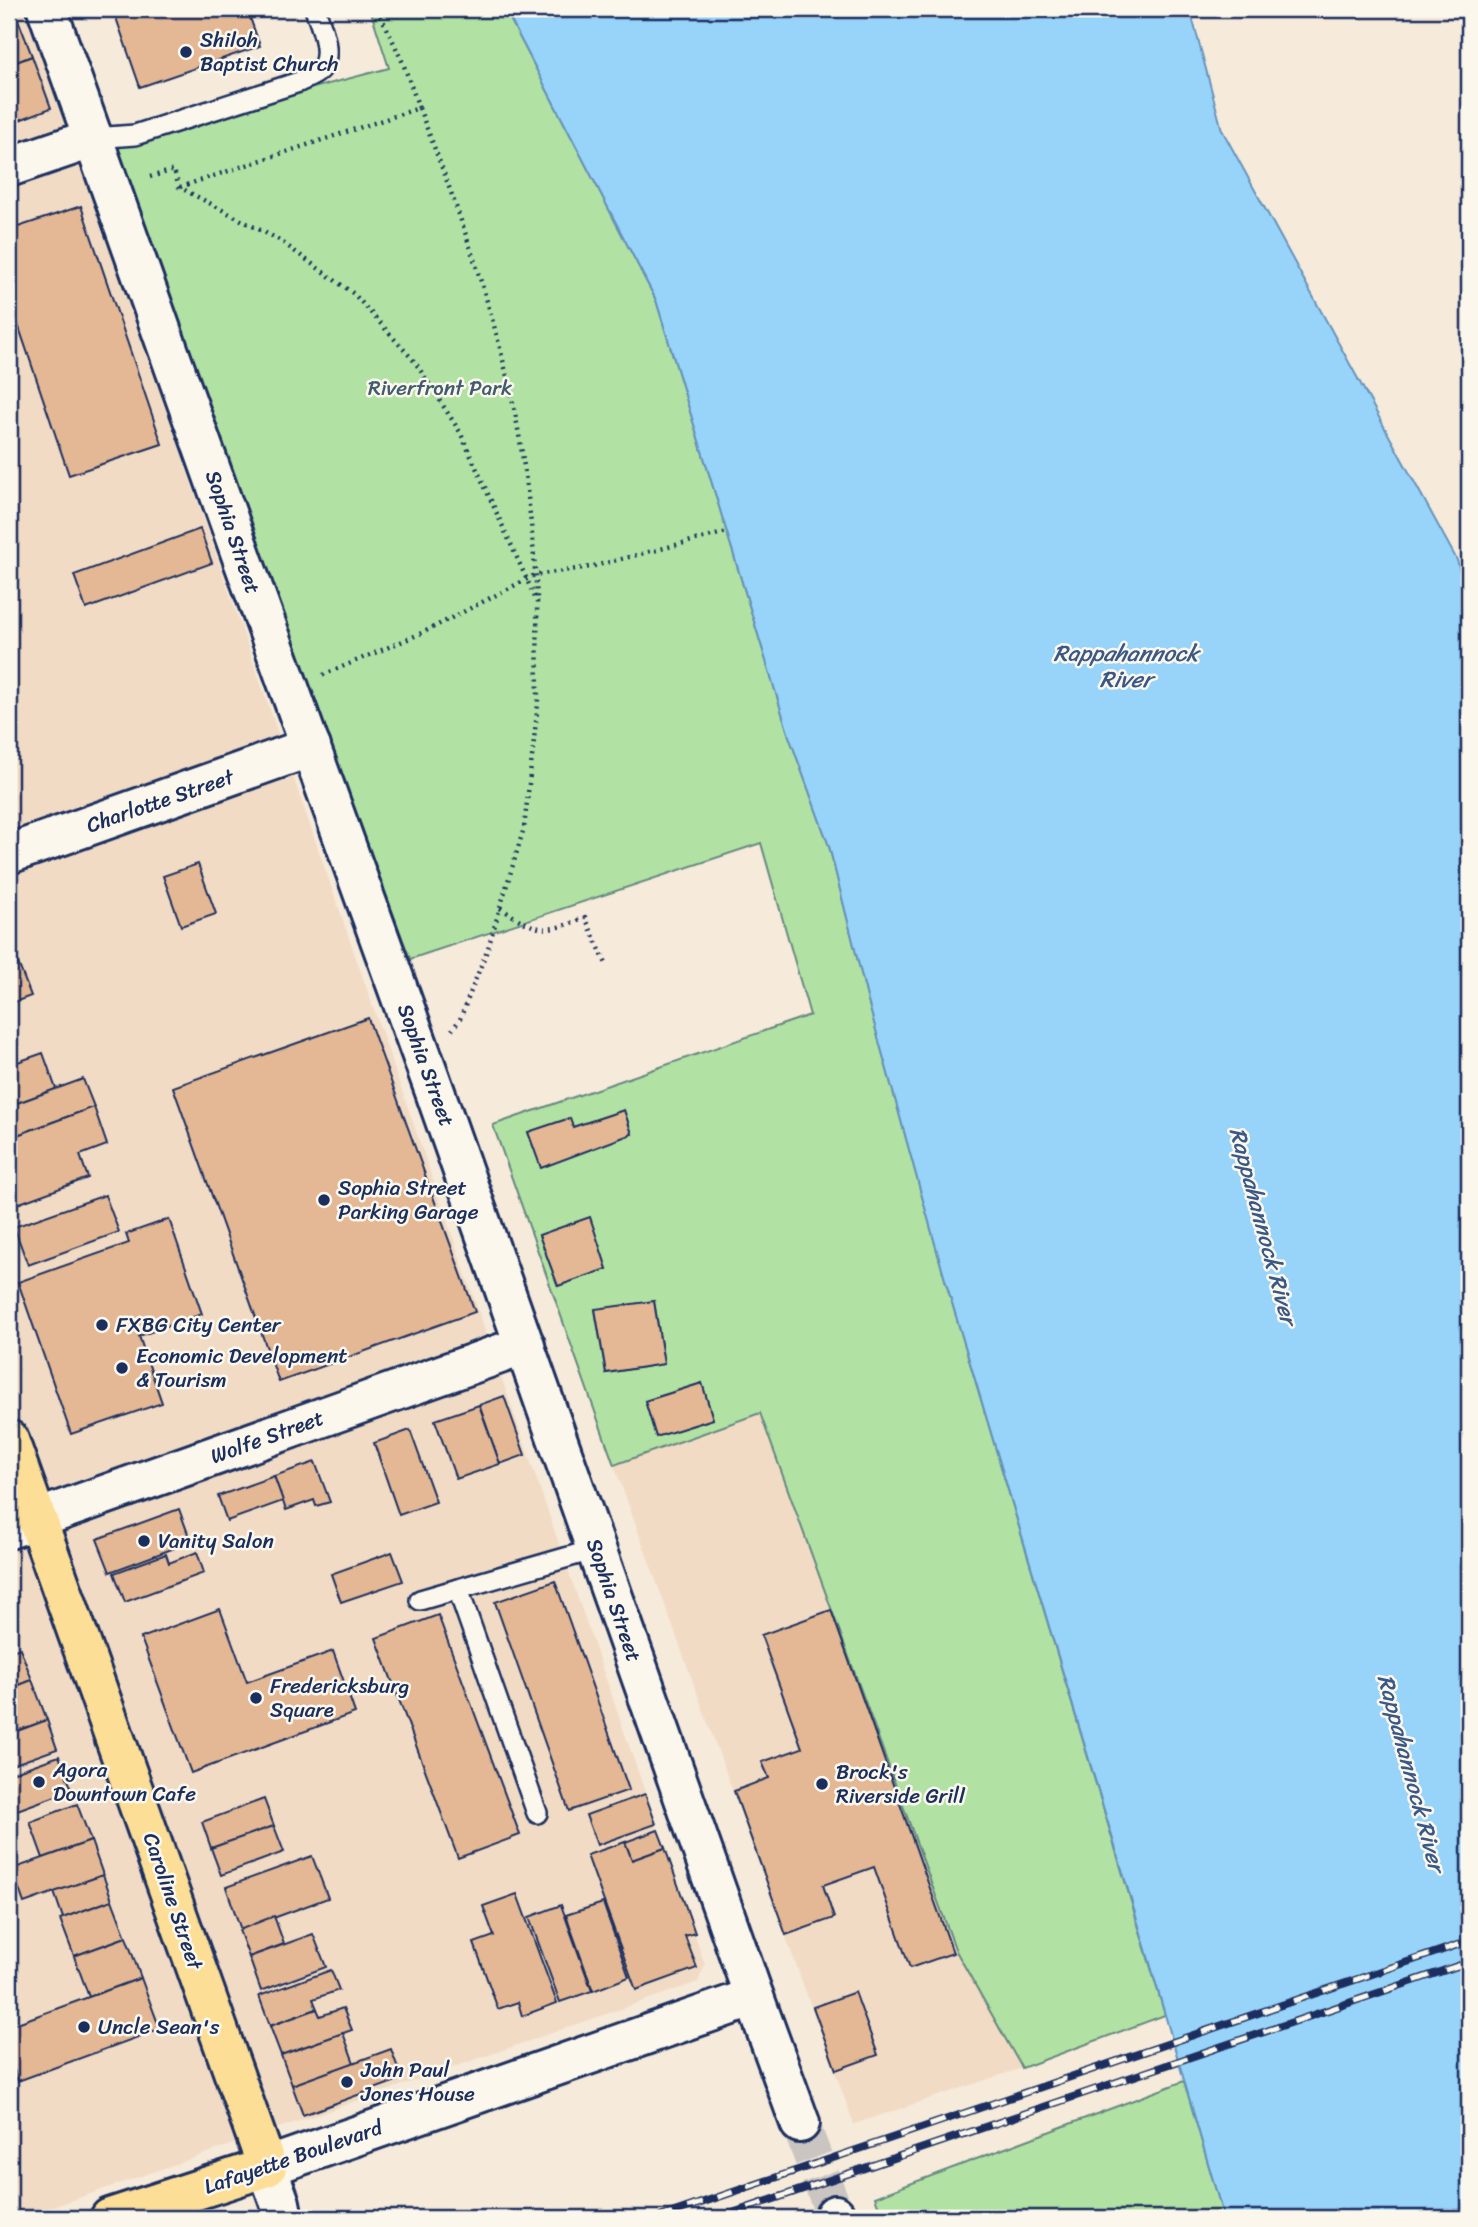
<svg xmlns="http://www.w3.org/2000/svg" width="1478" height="2227" viewBox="0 0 1478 2227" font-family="Sriracha,sans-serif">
<rect width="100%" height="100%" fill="#f6eada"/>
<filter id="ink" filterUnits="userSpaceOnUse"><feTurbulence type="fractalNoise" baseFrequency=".0143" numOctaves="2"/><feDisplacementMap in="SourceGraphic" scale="14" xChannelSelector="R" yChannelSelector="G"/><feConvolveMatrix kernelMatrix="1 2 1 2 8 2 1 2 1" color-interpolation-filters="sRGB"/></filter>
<g filter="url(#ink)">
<g fill="#f1dbc5">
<path d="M 9,9 L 27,9 L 51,78 L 705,1965 L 698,1982 L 21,2218 L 9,2218 Z"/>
<path d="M 760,1413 L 1022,2068 L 854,2124 L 614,1465 Z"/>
</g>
<g fill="#b1e2a3" stroke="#668880" stroke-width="2" fill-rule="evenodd">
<path d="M 370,9 L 505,9 L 656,300 L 789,736 L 829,846 L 868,1001 L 944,1276 L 1165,2015 L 1022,2068 L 956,1951 L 760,1413 L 614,1465 L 493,1125 L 810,1015 L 761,843 L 410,959 L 332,749 L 94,138 L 135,135 L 389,68 ZM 624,1110 L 632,1134 L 541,1167 L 528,1132 L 570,1118 L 573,1127 ZM 589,1218 L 607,1269 L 558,1286 L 539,1235 ZM 654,1301 L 664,1364 L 606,1373 L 595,1310 ZM 702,1383 L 713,1419 L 656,1436 L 645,1401 Z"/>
<path d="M 1184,2081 L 1224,2218 L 883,2218 L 875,2197 Z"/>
</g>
<path fill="#98d4f9" stroke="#6692bb" stroke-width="2" d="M 505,9 L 1190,9 L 1222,130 L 1457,560 L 1469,605 L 1469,2218 L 1224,2218 L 1150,1963 L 944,1276 L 868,1001 L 829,846 L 789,736 L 656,300 Z"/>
<g fill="#e4b894" stroke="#1b2f5e" stroke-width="2">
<path d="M 9,9 L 14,9 L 32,56 L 9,65 Z"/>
<path d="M 113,9 L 247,9 L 260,46 L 140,87 Z"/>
<path d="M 32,56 L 51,108 L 9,124 L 9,65 Z"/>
<path d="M 81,206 L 162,444 L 69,475 L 9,298 L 9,230 Z"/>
<path d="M 200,529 L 212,563 L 86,609 L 74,575 Z"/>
<path d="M 198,864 L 216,914 L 181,926 L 163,876 Z"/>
<path d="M 9,940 L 31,996 L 9,1004 Z"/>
<path d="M 368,1018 L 475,1312 L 279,1382 L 173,1087 Z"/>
<path d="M 43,1053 L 56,1089 L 9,1106 L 9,1065 Z"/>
<path d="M 83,1079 L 94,1107 L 9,1138 L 9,1106 Z"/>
<path d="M 94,1107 L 107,1145 L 80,1155 L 88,1178 L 9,1207 L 9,1138 Z"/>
<path d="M 624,1110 L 632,1134 L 541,1168 L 528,1132 L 570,1118 L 573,1127 Z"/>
<path d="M 105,1195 L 119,1232 L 28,1265 L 14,1227 Z"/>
<path d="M 590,1217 L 607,1269 L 558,1286 L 539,1235 Z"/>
<path d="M 169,1219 L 202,1314 L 139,1336 L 162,1403 L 71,1434 L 18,1282 L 129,1243 L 126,1234 Z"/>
<path d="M 654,1301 L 664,1364 L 606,1373 L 595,1309 Z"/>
<path d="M 702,1383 L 713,1419 L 656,1437 L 645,1401 Z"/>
<path d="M 504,1396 L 525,1455 L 500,1464 L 479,1405 Z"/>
<path d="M 479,1405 L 500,1464 L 456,1479 L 435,1420 Z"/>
<path d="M 410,1430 L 436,1502 L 399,1515 L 374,1443 Z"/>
<path d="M 315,1462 L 330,1502 L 316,1506 L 314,1500 L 286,1510 L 274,1476 Z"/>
<path d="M 274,1476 L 283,1501 L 227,1521 L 218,1496 Z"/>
<path d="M 179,1509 L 191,1542 L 110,1572 L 97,1539 Z"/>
<path d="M 197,1552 L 204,1573 L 125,1602 L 114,1573 L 166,1554 L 169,1563 Z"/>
<path d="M 392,1552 L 403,1581 L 341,1602 L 331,1574 Z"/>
<path d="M 555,1581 L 629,1790 L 569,1811 L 495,1602 Z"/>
<path d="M 220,1609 L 247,1682 L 333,1651 L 355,1713 L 191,1773 L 141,1638 Z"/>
<path d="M 831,1610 L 953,1953 L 910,1968 L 874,1867 L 823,1885 L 834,1918 L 786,1935 L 734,1791 L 769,1778 L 762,1762 L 802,1748 L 761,1635 Z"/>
<path d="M 438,1615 L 520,1835 L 458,1858 L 376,1638 Z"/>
<path d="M 20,1648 L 32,1680 L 9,1689 L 9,1652 Z"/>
<path d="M 32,1680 L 47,1720 L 9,1734 L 9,1689 Z"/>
<path d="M 47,1720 L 57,1749 L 9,1766 L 9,1734 Z"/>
<path d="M 59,1756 L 72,1790 L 9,1813 L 9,1774 Z"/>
<path d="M 645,1794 L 656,1824 L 597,1845 L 586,1815 Z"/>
<path d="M 264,1799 L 274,1826 L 211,1848 L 202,1822 Z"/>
<path d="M 77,1804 L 91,1841 L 43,1858 L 30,1822 Z"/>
<path d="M 274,1826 L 284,1852 L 221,1875 L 211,1848 Z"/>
<path d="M 658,1830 L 665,1848 L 632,1860 L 625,1842 Z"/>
<path d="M 91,1841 L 103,1875 L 24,1903 L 12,1869 Z"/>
<path d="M 625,1842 L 632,1860 L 665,1848 L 695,1933 L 685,1936 L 697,1968 L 636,1990 L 587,1855 Z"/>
<path d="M 312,1856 L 328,1898 L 241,1930 L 226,1887 Z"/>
<path d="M 103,1875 L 112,1900 L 63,1918 L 54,1892 Z"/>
<path d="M 517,1894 L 557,2003 L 522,2016 L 518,2002 L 498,2009 L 474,1943 L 494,1936 L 483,1906 Z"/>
<path d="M 112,1900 L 126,1937 L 74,1956 L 60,1919 Z"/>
<path d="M 603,1903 L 629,1977 L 593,1991 L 566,1915 Z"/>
<path d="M 561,1905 L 592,1991 L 560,2002 L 529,1917 Z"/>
<path d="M 274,1916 L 284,1944 L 249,1957 L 239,1930 Z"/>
<path d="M 313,1934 L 326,1967 L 261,1991 L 249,1957 Z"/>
<path d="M 126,1937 L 141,1978 L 89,1997 L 74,1956 Z"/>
<path d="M 331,1970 L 339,1990 L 313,1999 L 317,2009 L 270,2026 L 259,1996 Z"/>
<path d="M 141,1978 L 160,2029 L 18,2081 L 9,2055 L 9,2026 Z"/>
<path d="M 855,1992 L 878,2055 L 836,2070 L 813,2007 Z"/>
<path d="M 343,2008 L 352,2030 L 281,2055 L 270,2026 L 317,2009 L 320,2016 Z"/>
<path d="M 343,2033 L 354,2063 L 292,2085 L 281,2055 Z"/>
<path d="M 391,2049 L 402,2079 L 303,2115 L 292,2085 Z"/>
</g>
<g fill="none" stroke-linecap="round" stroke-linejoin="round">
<path stroke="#cac5c1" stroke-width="38" stroke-dasharray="38 19" stroke-linecap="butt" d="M 800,2123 L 835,2215"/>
<defs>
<g id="service">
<path d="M 94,138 L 135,135 L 299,82 C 307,78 319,74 323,66 C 332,50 320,24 315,9"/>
<path d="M 458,1589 L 537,1813"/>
<path d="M 420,1600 L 596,1549"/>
</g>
<g id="minor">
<path d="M 9,167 L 94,138"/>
<path d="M 9,854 L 311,747"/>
<path d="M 9,1529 L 525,1345"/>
<path d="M 754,1997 L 800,2123"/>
<path d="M 835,2215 L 836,2218"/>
</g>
<path id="tertiary" d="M 267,2167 L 280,2203 L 283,2218"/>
<path id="secondary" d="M 47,9 L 244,563 L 434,1089 L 754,1997 L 267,2167"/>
<path id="primary" d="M 9,1440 L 267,2167 L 110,2218"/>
</defs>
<use href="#service" stroke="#1b2f5e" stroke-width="24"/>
<use href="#minor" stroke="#1b2f5e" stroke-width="44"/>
<use href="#tertiary" stroke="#1b2f5e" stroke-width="44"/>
<use href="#secondary" stroke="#1b2f5e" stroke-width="44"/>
<use href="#primary" stroke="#1b2f5e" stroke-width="44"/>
<g stroke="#1b2f5e" stroke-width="4.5" stroke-dasharray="2 5" stroke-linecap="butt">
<path d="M 419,108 C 458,207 494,309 515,413 C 527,475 533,536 537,598"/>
<path d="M 150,177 L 174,170 L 179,187 L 279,240 L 354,294 L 415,362 L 460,432 L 537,602 L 538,704 L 524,828 L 488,948 L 460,1019 L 452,1030"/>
<path d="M 180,187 L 419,108 L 403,63 L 385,24 L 374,9"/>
<path d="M 323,675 L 424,632 L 535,575 L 590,567 L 727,532"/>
<path d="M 500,908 C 537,931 544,936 585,917 L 607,966"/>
</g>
<use href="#service" stroke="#fbf7ec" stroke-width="19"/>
<use href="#minor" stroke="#fbf7ec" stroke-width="38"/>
<use href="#tertiary" stroke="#fbf7ec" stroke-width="38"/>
<use href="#secondary" stroke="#fbf7ec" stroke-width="38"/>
<use href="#primary" stroke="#fcde96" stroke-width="38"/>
<defs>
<g id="rail">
<path d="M 657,2218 L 1469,1941"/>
<path d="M 718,2218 L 1469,1962"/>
</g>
</defs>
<use href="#rail" stroke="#1b2f5e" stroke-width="8"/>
<use href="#rail" stroke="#fbf7ec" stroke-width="5" stroke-dasharray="16" stroke-linecap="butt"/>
</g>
</g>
<g fill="#1b2f5e" stroke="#fbf7ec" stroke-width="2.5">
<circle cx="186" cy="52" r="7"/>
<circle cx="324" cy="1200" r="7"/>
<circle cx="102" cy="1325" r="7"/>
<circle cx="122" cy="1368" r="7"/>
<circle cx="144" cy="1541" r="7"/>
<circle cx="256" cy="1698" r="7"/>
<circle cx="39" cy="1782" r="7"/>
<circle cx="822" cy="1784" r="7"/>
<circle cx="84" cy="2027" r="7"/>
<circle cx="347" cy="2082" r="7"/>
</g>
<g text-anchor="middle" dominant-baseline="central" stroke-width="5" stroke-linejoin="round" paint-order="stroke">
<g font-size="21" fill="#1b2f5e" stroke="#fbf7ec" text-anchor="start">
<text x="200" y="40">Shiloh<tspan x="200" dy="24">Baptist Church</tspan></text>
<text x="338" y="1188">Sophia Street<tspan x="338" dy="24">Parking Garage</tspan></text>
<text x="116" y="1325">FXBG City Center</text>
<text x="136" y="1356">Economic Development<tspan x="136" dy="24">&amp; Tourism</tspan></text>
<text x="158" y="1541">Vanity Salon</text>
<text x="270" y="1686">Fredericksburg<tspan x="270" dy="24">Square</tspan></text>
<text x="53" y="1770">Agora<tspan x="53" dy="24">Downtown Cafe</tspan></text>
<text x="836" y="1772">Brock's<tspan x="836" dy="24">Riverside Grill</tspan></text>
<text x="98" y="2027">Uncle Sean's</text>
<text x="361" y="2070">John Paul<tspan x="361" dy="24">Jones House</tspan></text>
</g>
<g font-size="21" fill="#405c6f" stroke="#fbf7ec">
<text x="440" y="388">Riverfront Park</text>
</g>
<g font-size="21" fill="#1b2f5e" stroke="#fbf7ec">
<text transform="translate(233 532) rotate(71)">Sophia Street</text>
<text transform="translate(160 801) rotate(-19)">Charlotte Street</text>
<text transform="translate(426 1065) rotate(70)">Sophia Street</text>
<text transform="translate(267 1437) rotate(-20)">Wolfe Street</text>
<text transform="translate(614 1600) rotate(71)">Sophia Street</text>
<text transform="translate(173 1901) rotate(71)">Caroline Street</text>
<text transform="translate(293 2157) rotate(-19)">Lafayette Boulevard</text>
</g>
<g font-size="23" font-style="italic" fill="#3a5885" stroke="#fbf7ec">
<text x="1126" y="653">Rappahannock<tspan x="1126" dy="26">River</tspan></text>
<text transform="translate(1263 1226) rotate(75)">Rappahannock River</text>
<text transform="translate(1411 1773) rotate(75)">Rappahannock River</text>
</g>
</g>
<rect width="1478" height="2227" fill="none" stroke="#fbf7ec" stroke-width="35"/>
<rect x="18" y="18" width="1443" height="2192" fill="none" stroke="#1b2f5e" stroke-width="2.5" filter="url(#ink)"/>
</svg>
